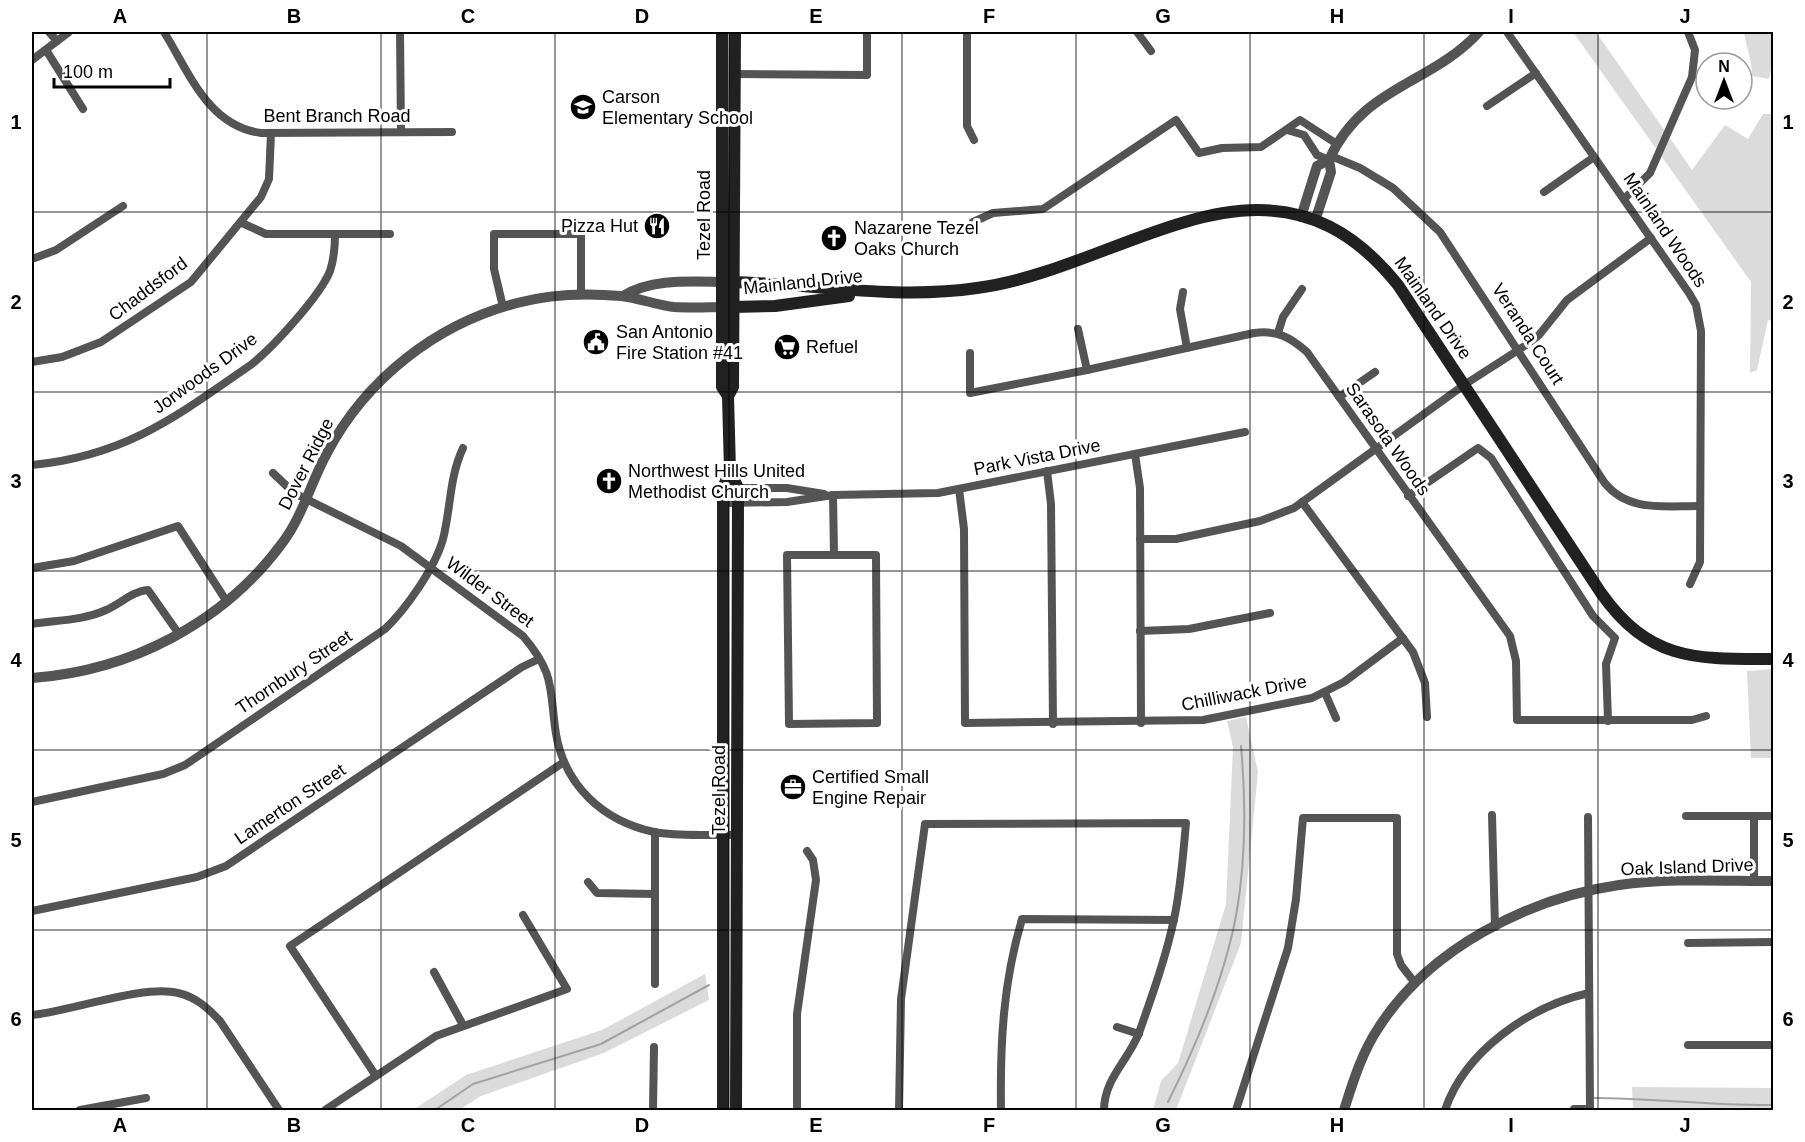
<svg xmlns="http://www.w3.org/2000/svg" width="1805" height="1142" viewBox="0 0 1805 1142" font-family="Helvetica,sans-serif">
<rect width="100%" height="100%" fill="#fff"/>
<g fill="#dbdbdb">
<path d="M 1573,32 L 1596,32 L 1692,170 L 1725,125 L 1748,139 L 1763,114 L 1773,114 L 1773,321 L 1768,320 L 1757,370 L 1750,373 L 1751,282 Z"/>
<path d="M 1744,32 L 1773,32 L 1773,60 L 1769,79 L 1752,76 C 1752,58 1746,48 1744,32 Z"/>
<path d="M 1773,669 L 1773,758 L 1751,758 L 1747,671 Z"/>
<path d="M 1246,717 L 1258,772 L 1241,943 L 1176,1110 L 1153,1110 L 1161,1081 L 1178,1063 L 1226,904 L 1233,747 L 1227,721 Z"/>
<path d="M 705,974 L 709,1000 L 604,1053 L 481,1096 L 459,1110 L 413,1110 L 466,1075 L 602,1030 Z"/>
<path d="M 1632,1087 L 1773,1088 L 1773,1110 L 1649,1108 L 1633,1110 Z"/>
</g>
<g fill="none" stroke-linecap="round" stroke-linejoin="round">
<g stroke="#a2a2a2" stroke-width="2">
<path d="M 1594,1098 C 1654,1098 1713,1106 1774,1105"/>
<path d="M 1168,1102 C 1196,1046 1224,978 1236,916 C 1246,861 1246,802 1241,746"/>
<path d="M 435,1110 L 473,1084 L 601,1044 L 709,985"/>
</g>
<g stroke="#545454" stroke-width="8">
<path d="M 49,32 L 57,41"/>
<path d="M 164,32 C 189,72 208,126 261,133 L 452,132"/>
<path d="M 400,32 L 401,132"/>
<path d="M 967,32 L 967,126 L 974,140"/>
<path d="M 1137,32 L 1151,51"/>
<path d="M 1507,32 L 1689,293 L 1696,305 L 1701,331 L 1700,562 L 1690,584"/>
<path d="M 46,50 L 83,109"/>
<path d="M 32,60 L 69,32"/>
<path d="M 735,74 L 867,75 L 867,32"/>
<path d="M 1487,106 L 1536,73"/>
<path d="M 1287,130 L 1304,135 L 1317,155 L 1329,160"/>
<path d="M 1331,156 L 1360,168 L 1393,188 L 1440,232 L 1604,482 C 1627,512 1664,506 1698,506"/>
<path d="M 1544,192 L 1594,157"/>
<path d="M 1624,199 L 1650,173 L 1692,77 L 1695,50 L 1688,32"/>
<path d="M 973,222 L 993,213 L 1043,209 L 1176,120 L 1199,153 L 1222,148 L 1261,147 L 1300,120 L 1337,144"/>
<path d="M 242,223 L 266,234 L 390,234"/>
<path d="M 32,259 L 56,250 L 123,206"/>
<path d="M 1183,292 L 1180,309 L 1187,348"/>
<path d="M 503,307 L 494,269 L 494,234 L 581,234 L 581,294"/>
<path d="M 1078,329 L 1087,370"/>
<path d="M 1278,333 L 1283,317 L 1302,289"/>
<path d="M 970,353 L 970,393 L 1087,370 L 1254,333 C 1277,330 1290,337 1307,352 L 1510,636 L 1516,661 L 1517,720 L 1692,720 L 1706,716"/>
<path d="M 32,362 L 62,357 L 101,342 L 191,282 L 261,197 L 269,179 L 271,133"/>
<path d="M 1339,397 L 1375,372"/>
<path d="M 1135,454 L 1140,488 L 1141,723"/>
<path d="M 32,465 C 126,456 177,416 252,364 C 274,346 320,296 330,271 C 334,259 335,247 335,234"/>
<path d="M 1047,471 L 1051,504 L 1053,724"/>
<path d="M 273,473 L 294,493 L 401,546 L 523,636 C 556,675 549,688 556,734 C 565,786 603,821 654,832 C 681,837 710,834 737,835"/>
<path d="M 735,488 L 787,488 L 824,494"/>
<path d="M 959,489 L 964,529 L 965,723 L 1203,720 L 1312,698 L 1344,682 L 1403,638"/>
<path d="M 833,495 L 834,555"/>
<path d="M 1408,496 L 1478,448 L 1491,458 L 1593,616 L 1615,638 L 1606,664 L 1608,721"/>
<path d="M 1302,502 L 1413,652 L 1425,683 L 1427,717"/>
<path d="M 723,503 L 787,502 L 833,495 L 938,493 L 1245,432"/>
<path d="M 1140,539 L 1176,539 L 1260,521 L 1294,508 L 1464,385 L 1526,345 L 1539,335 L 1567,300 L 1651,238"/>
<path d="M 787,555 L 876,555 L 877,723 L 789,724 Z"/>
<path d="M 32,568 L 74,561 L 178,526 L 227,602"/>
<path d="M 32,624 C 56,620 82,621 106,610 C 120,604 133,591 148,590 L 179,634"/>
<path d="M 1140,631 L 1189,629 L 1270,613"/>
<path d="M 1325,693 L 1336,718"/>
<path d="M 32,802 L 163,774 L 185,765 L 385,629 C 406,609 435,568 443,539 C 451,508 449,478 463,448"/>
<path d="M 1492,815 L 1495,927"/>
<path d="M 1686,816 L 1774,816"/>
<path d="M 1588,817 L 1590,1110"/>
<path d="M 1754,881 L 1754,816"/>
<path d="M 588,882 L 597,893 L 655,894"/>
<path d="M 32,911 L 197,877 L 226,866 L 522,667 L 539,659"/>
<path d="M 1688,943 L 1774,942"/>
<path d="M 434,972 L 463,1025"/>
<path d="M 655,984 L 655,832"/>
<path d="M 32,1015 C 72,1011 144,984 178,993 C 196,997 208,1008 220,1021 L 279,1110"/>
<path d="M 1117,1027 L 1139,1034"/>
<path d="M 1688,1045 L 1774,1045"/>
<path d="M 376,1076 L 290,946 L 564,762"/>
<path d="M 1574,1109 L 1590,1109"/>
<path d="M 80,1110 L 146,1098"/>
<path d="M 325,1110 L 436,1036 L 567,989 L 523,915"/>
<path d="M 653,1110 L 654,1047"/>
<path d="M 797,1110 L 797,1014 L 816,880 L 813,860 L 807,851"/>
<path d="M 899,1110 L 901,999 L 925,824 L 1186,823 C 1183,855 1181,887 1174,919 C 1166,957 1152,996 1139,1033 C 1128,1061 1104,1079 1104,1110"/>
<path d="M 1001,1110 C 1000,1044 1003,983 1022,919 L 1174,920"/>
<path d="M 1236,1110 L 1288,948 L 1296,899 L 1303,818 L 1397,818 L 1397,954 L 1401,965 L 1415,983"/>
<path d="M 1445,1110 C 1465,1051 1530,1006 1589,993"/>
</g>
<g stroke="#545454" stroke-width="10">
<path d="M 1301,217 L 1317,166 L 1329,160"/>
<path d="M 1315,221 L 1331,172 L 1329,160 C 1362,86 1431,85 1479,32"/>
<path d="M 623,296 C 653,277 695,282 731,282"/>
<path d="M 32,678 C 130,671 224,623 283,542 C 303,515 311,482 327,453 C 366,379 436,324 517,303 C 550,294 587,293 621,296 C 639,298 656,305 674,307 C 692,308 711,307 729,307"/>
<path d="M 1344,1110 C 1353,1082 1362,1052 1379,1027 C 1429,949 1528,898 1619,885 C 1669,878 1723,881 1774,881"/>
</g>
<g stroke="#212121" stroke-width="12">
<path d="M 722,32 L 722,387 L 728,396"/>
<path d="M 732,282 C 814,284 895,300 977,288 C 1127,268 1270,125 1398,285 L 1601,593 C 1650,662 1697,659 1774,659"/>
<path d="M 732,307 L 775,306 L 849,296"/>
<path d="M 730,471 L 738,488 L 738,503 L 736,1110"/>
<path d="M 723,1110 L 723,488 L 730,471 L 728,396 L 733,387 L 735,32"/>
</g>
</g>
<path fill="none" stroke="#000" stroke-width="1.5" stroke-opacity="0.55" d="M 207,32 L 207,1110M 381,32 L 381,1110M 555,32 L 555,1110M 729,32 L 729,1110M 902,32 L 902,1110M 1076,32 L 1076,1110M 1250,32 L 1250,1110M 1424,32 L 1424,1110M 1598,32 L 1598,1110M 32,212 L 1774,212M 32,392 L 1774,392M 32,571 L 1774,571M 32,750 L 1774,750M 32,930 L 1774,930"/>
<defs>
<symbol id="school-disc" viewBox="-11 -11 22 22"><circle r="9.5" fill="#000" stroke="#fff"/><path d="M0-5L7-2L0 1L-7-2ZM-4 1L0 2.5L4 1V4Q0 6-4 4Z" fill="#fff"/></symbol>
<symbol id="restaurant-disc" viewBox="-11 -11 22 22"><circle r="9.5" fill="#000" stroke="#fff"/><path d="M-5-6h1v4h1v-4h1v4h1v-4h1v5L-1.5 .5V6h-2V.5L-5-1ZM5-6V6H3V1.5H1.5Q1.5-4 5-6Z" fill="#fff"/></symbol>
<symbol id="church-disc" viewBox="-11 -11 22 22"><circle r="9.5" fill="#000" stroke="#fff"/><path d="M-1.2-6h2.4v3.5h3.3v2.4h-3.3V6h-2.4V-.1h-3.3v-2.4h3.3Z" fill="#fff"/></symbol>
<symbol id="civic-disc" viewBox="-11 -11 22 22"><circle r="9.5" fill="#000" stroke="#fff"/><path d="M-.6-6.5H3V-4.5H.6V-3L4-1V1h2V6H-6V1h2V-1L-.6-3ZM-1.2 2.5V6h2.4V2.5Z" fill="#fff"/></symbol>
<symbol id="supermarket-disc" viewBox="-11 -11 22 22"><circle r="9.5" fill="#000" stroke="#fff"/><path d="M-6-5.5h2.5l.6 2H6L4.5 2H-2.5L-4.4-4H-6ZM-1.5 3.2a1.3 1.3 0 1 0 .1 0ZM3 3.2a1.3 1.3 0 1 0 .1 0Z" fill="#fff"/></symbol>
<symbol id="office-disc" viewBox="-11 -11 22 22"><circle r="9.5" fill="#000" stroke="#fff"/><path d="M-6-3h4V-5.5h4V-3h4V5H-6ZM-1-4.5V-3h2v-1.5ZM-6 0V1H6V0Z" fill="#fff"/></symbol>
</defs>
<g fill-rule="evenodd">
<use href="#school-disc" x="568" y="92" width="30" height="30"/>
<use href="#restaurant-disc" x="642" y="211" width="30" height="30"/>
<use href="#church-disc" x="819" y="223" width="30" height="30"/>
<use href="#civic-disc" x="581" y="327" width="30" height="30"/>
<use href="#supermarket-disc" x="772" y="332" width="30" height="30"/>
<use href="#church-disc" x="594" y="466" width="30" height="30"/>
<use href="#office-disc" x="778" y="772" width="30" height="30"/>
</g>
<g text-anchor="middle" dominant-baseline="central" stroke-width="6" stroke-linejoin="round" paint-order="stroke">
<g font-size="18" fill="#000" stroke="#fff" text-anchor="start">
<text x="602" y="97">Carson<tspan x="602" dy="21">Elementary School</tspan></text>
<text x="638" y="226" text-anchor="end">Pizza Hut</text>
<text x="854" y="228">Nazarene Tezel<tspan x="854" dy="21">Oaks Church</tspan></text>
<text x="616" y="332">San Antonio<tspan x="616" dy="21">Fire Station #41</tspan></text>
<text x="806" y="347">Refuel</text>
<text x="628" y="471">Northwest Hills United<tspan x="628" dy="21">Methodist Church</tspan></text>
<text x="812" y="777">Certified Small<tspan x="812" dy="21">Engine Repair</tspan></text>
</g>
<g font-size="18" fill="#000" stroke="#fff">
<text x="337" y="116">Bent Branch Road</text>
<text transform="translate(704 215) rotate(-90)">Tezel Road</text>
<text transform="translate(1665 230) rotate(56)">Mainland Woods</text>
<text transform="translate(803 282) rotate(-6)">Mainland Drive</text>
<text transform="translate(148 289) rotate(-37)">Chaddsford</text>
<text transform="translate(1433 308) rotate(55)">Mainland Drive</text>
<text transform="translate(1528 334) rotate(57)">Veranda Court</text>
<text transform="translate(205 373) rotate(-36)">Jorwoods Drive</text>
<text transform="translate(1388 439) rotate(55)">Sarasota Woods</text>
<text transform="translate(1037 457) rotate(-11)">Park Vista Drive</text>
<text transform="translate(306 464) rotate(-63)">Dover Ridge</text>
<text transform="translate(490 592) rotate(37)">Wilder Street</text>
<text transform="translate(294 672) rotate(-34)">Thornbury Street</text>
<text transform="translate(1244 693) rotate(-11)">Chilliwack Drive</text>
<text transform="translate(719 790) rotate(-90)">Tezel Road</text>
<text transform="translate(290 804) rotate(-34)">Lamerton Street</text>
<text transform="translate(1687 867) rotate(-2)">Oak Island Drive</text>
</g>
</g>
<rect width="1805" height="1142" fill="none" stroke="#ffffff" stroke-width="66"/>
<g transform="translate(1724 81)"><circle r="28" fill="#ffffff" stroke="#999999" stroke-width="1.5"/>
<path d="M0-4.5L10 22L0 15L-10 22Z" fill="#000000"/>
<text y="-9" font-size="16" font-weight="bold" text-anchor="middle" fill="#000000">N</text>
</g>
<path d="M54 78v9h116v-9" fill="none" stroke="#000000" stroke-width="3"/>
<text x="63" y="78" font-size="18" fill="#000000" stroke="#ffffff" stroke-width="4.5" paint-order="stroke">100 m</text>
<rect x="33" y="33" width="1739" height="1076" fill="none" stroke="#000" stroke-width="2"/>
<g font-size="20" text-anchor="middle" font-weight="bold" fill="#000">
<text x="120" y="23">A</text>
<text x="294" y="23">B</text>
<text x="468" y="23">C</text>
<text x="642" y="23">D</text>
<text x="816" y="23">E</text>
<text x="989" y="23">F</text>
<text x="1163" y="23">G</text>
<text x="1337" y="23">H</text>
<text x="1511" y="23">I</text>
<text x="1685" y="23">J</text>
<text x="16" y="129">1</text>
<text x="1788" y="129">1</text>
<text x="16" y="309">2</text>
<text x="1788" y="309">2</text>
<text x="16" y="488">3</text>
<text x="1788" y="488">3</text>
<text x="16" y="667">4</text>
<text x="1788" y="667">4</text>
<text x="16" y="847">5</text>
<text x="1788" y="847">5</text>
<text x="16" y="1026">6</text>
<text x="1788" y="1026">6</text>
<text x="120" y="1132">A</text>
<text x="294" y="1132">B</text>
<text x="468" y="1132">C</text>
<text x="642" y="1132">D</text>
<text x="816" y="1132">E</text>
<text x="989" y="1132">F</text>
<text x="1163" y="1132">G</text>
<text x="1337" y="1132">H</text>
<text x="1511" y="1132">I</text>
<text x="1685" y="1132">J</text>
</g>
</svg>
